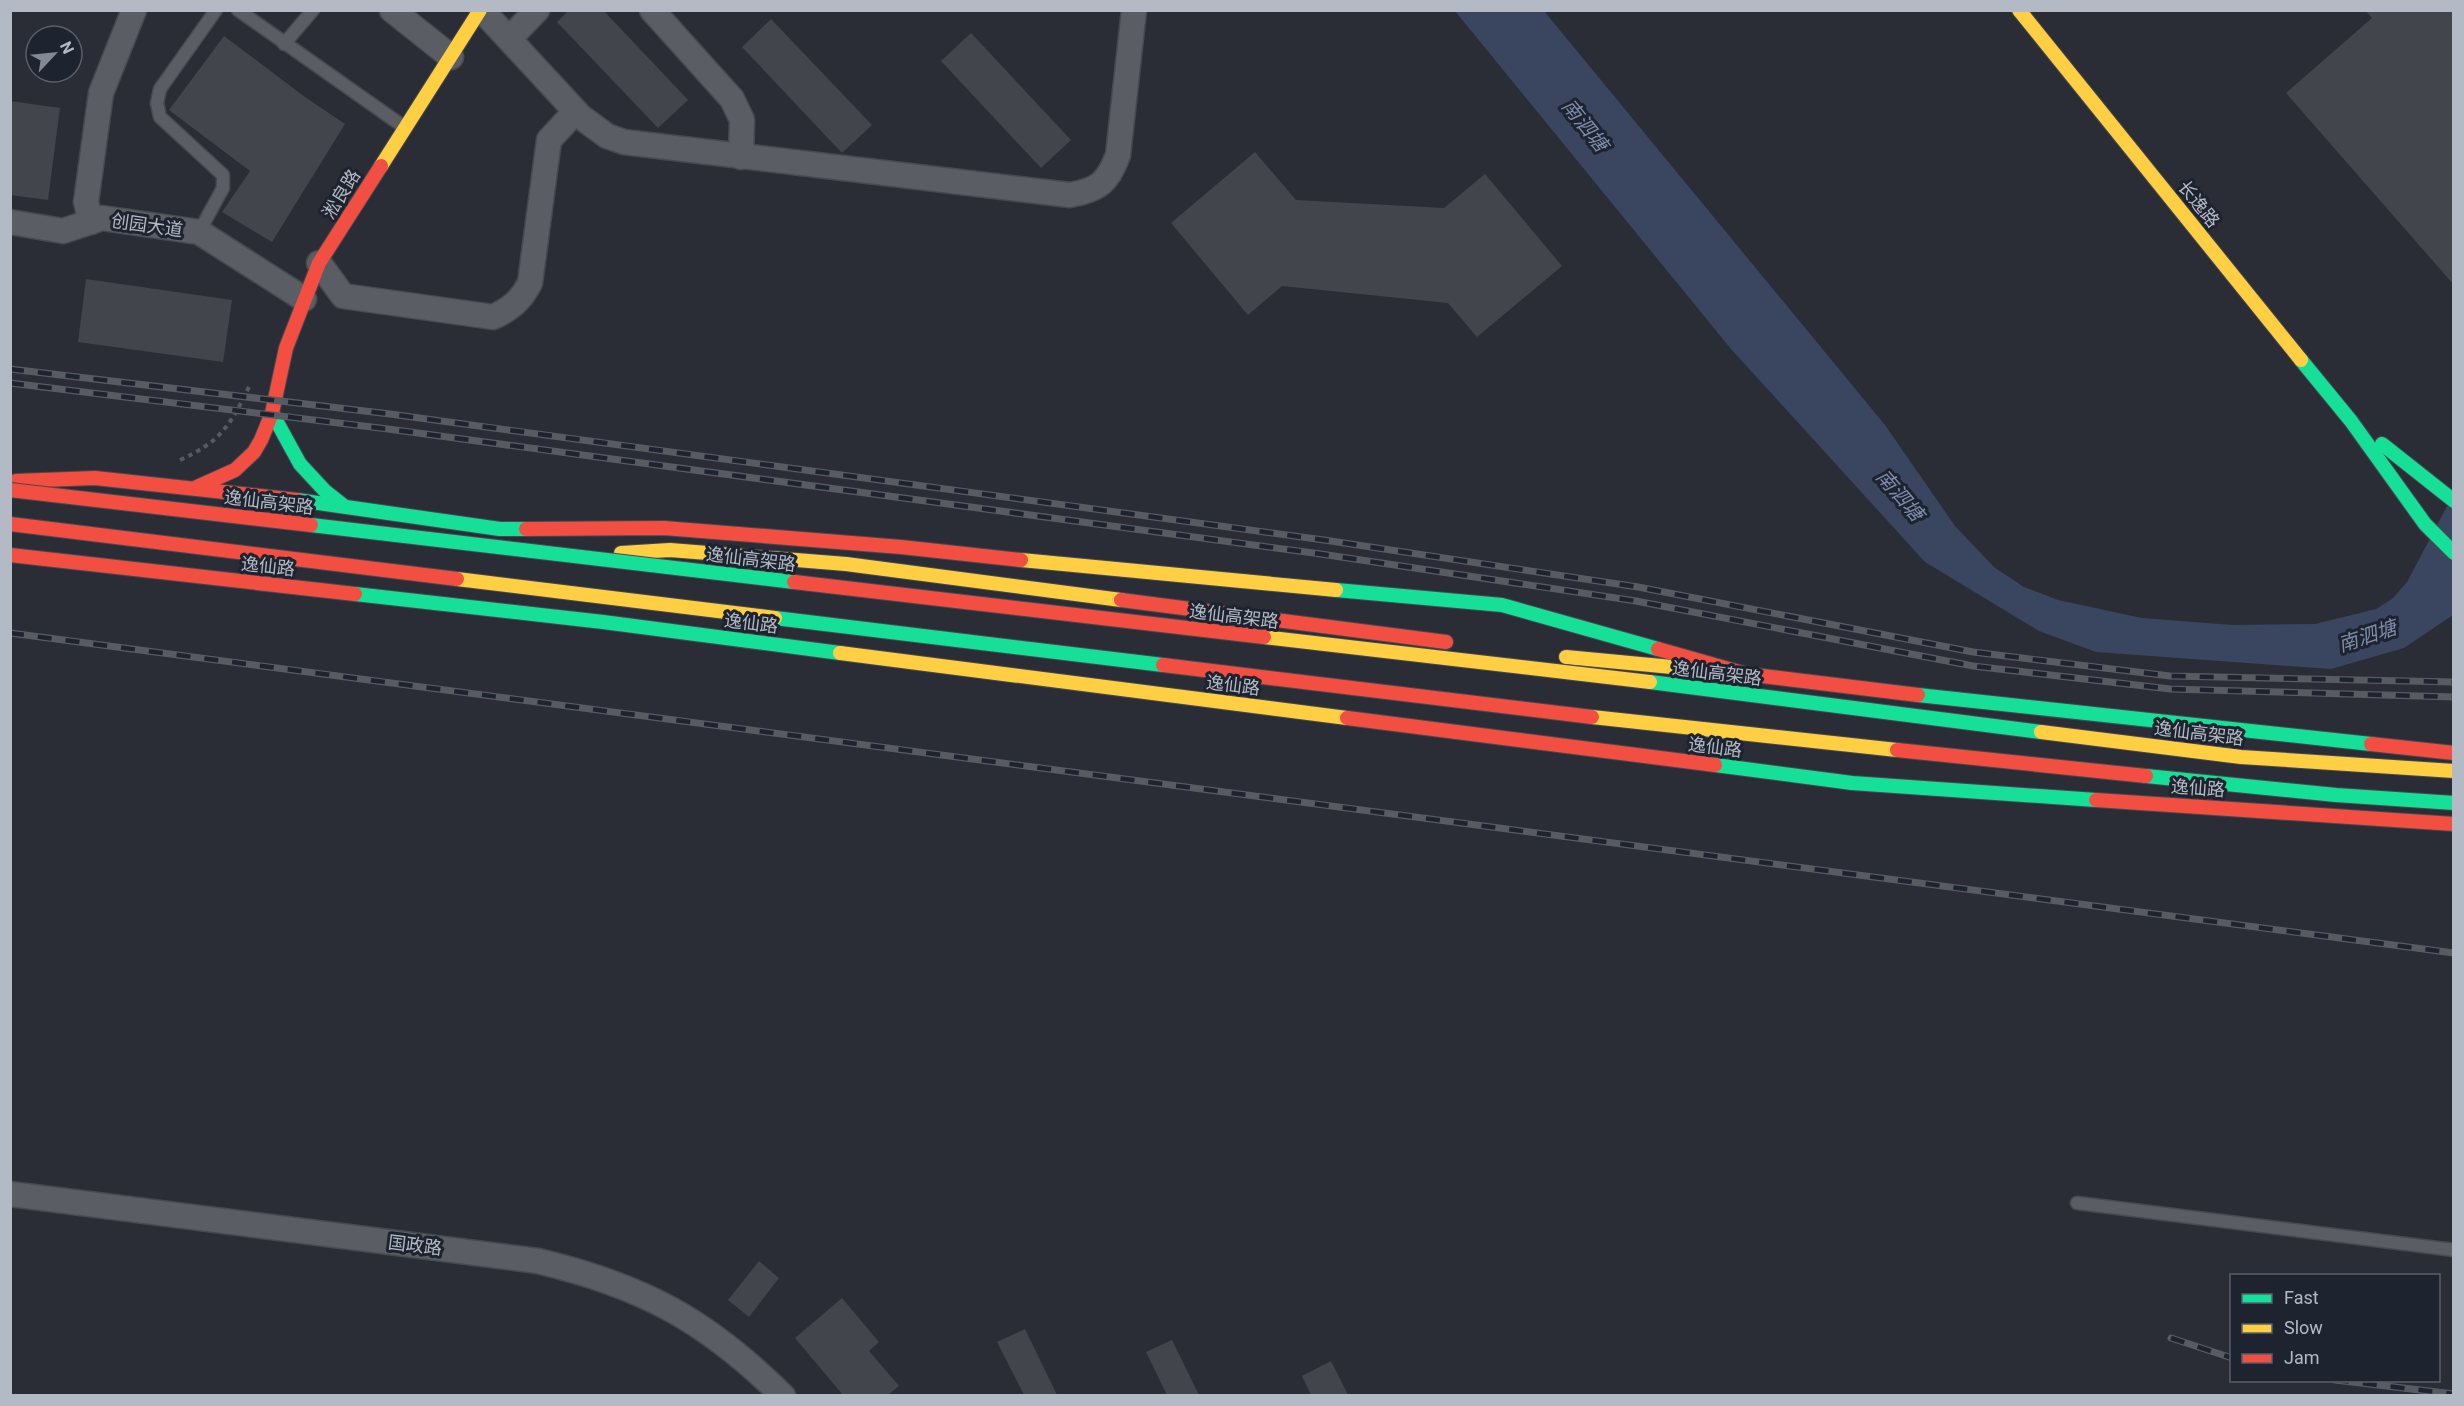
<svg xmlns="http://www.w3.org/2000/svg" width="2464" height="1406" viewBox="0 0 2464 1406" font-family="Roboto,'Noto Sans SC',sans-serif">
<rect width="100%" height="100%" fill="#2a2d36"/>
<path fill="#3a455f" d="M 1455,11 L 1544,11 L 1885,425 L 1955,526 L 1994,567 L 2024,587 L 2058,600 L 2142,618 L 2233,625 L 2315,624 L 2376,609 L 2392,599 L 2407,582 L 2453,495 L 2453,615 L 2404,648 L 2331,669 L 2096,652 L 2039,631 L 1925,562 L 1731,349 Z"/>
<g fill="#43454c">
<path d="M 569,10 L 603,10 L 688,100 L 658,128 L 557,22 Z"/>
<path d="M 2365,10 L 2454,10 L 2454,285 L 2286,93 L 2372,18 Z"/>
<path d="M 771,19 L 872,125 L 842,153 L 742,47 Z"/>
<path d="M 971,33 L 1071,140 L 1041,168 L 941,61 Z"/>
<path d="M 224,36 L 305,97 L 345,124 L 272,242 L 222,212 L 250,171 L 169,110 Z"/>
<path d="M 10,101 L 60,108 L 48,200 L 10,195 Z"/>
<path d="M 1255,152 L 1296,200 L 1444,208 L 1485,174 L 1562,266 L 1477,337 L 1448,303 L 1282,286 L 1248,315 L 1171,223 Z"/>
<path d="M 86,279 L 232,300 L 223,362 L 78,342 Z"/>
<path d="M 759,1261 L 779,1278 L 749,1317 L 728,1300 Z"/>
<path d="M 842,1298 L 879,1342 L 869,1351 L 899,1386 L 888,1395 L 843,1395 L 795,1338 Z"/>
<path d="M 1025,1329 L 1057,1395 L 1024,1395 L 997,1342 Z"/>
<path d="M 1172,1340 L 1199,1395 L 1167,1395 L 1146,1352 Z"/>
<path d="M 1331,1361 L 1348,1395 L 1311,1395 L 1302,1376 Z"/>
</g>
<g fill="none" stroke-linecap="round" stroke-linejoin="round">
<defs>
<g id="lane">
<path d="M 238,10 L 404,127"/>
<path d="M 284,44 L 313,10"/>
<path d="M 199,232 L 223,188 L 223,175 L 160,117 L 157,103 L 160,89 L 216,10"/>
<path d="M 2077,1203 L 2454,1250"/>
</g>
<g id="street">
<path d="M 392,10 L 451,57"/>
<path d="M 482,10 L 581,117 L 607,136 L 624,142 L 1070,195 C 1099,190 1108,182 1118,155 L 1134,10"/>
<path d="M 652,10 L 732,99 L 742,120 L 741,157"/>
<path d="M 509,39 L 537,10"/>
<path d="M 10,222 L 63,231 L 102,218 L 199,232 L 304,299"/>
<path d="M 91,222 L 86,202 L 101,93 L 134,10"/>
<path d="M 319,263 L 343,296 L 493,317 C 511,309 521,300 530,283 L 549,140 L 575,112"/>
<path d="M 10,1194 L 538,1261 C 643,1286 706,1320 783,1396"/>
</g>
<g id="fast">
<path d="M 2301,360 L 2351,421 L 2425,524 L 2454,553"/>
<path d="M 272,413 L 300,464 L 325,491 L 344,506"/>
<path d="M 2382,444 L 2454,501"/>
<path d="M 297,500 L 500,529 L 526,529"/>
<path d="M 1336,590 L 1502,605 L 1658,649"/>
<path d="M 355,594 L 603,622 L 840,653"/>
<path d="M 775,618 L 1163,665"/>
<path d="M 1918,695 L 2371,744"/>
<path d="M 1715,765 L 1852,783 L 2096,800"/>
<path d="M 2146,776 L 2336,795 L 2454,803"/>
</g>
<g id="slow">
<path d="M 2019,10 L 2301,360"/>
<path d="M 381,166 L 480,10"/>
<path d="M 621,553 L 670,550 L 846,564 L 1121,600"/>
<path d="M 1021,560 L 1336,590"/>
<path d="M 457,579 L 775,618"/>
<path d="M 840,653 L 1347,718"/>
<path d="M 1566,657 L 1746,674"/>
<path d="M 1592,717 L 1897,750"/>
</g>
<g id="jam">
<path d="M 16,481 L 95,478 L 297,500"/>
<path d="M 197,487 L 235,470 L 254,452 L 261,440 L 272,413 L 286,348 L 319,263 L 381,166"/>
<path d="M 10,524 L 457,579"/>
<path d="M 526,529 L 664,528 L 901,547 L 1021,560"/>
<path d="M 10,555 L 355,594"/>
<path d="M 1121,600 L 1446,642"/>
<path d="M 1658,649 L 1746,674 L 1918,695"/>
<path d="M 1163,665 L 1592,717"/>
<path d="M 1347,718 L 1715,765"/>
<path d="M 2371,744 L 2454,753"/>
<path d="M 1897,750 L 2146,776"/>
<path d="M 2096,800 L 2454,824"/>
</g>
</defs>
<use href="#lane" stroke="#46494f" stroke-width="15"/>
<use href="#street" stroke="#46494f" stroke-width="27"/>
<use href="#fast" stroke="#46494f" stroke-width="16"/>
<use href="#slow" stroke="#46494f" stroke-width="16"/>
<use href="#jam" stroke="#46494f" stroke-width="16"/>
<path stroke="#575b61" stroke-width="4" stroke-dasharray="4.5 4.5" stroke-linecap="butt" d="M 180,460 C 220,442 230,426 249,387"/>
<use href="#lane" stroke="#5a5d64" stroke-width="12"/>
<use href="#street" stroke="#5a5d64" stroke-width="24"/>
<use href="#fast" stroke="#16e098" stroke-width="14"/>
<use href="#slow" stroke="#ffcf43" stroke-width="14"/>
<use href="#jam" stroke="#f24e42" stroke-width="14"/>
<defs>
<g id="rail">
<path d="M 10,369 L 390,414 L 1324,540 L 1638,587 L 1973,652 L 2170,676 L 2454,682"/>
<path d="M 10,383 L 388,429 L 1321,554 L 1636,601 L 1973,666 L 2170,689 L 2454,697"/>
<path d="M 10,633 L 2454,953"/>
<path d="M 2171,1338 L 2232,1358"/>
<path d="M 2335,1380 L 2454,1394"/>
</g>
</defs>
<use href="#rail" stroke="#595b62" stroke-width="7"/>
<use href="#rail" stroke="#1e2330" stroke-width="4.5" stroke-dasharray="14" stroke-linecap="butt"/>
<defs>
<g id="fast-bridge">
<path d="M 311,525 L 794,582"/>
<path d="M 1650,682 L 2041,732"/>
</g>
<g id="slow-bridge">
<path d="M 1264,637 L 1650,682"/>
<path d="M 2041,732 L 2241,757 L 2454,771"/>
</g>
<g id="jam-bridge">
<path d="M 10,490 L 311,525"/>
<path d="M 794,582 L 1264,637"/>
</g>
</defs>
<use href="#fast-bridge" stroke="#474951" stroke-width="16" stroke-linecap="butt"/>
<use href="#slow-bridge" stroke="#474951" stroke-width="16" stroke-linecap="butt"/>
<use href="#jam-bridge" stroke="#474951" stroke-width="16" stroke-linecap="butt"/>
<use href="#fast-bridge" stroke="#16e098" stroke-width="14"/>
<use href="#slow-bridge" stroke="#ffcf43" stroke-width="14"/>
<use href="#jam-bridge" stroke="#f24e42" stroke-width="14"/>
</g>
<g text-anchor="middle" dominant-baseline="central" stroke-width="6" stroke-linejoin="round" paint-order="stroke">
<g font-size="18" fill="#b4b9c6" stroke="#1e2330">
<text transform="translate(341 194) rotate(-58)">淞良路</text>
<text transform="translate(2199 204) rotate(51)">长逸路</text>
<text transform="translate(147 225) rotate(8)">创园大道</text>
<text transform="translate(269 502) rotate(7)">逸仙高架路</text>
<text transform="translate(751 559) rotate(7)">逸仙高架路</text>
<text transform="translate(268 566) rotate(6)">逸仙路</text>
<text transform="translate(1234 616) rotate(7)">逸仙高架路</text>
<text transform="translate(751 623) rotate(7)">逸仙路</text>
<text transform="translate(1717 673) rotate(7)">逸仙高架路</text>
<text transform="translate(1233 685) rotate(7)">逸仙路</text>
<text transform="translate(2199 733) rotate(7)">逸仙高架路</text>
<text transform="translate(1715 747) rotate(7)">逸仙路</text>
<text transform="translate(2198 788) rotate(4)">逸仙路</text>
<text transform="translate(415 1245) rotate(7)">国政路</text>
</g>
<g font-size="20" font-style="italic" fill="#7e8cac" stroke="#1e2330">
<text transform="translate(1585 125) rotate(51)">南泗塘</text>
<text transform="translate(1900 495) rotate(49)">南泗塘</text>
<text transform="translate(2367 636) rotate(-18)">南泗塘</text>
</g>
</g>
<rect width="2464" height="1406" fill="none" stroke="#b4b9c6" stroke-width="24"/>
<rect x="2230" y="1274" width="210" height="108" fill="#1e2330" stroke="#5a5f6c" stroke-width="1.5"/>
<rect x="2242" y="1294" width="30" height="9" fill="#16e098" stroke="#5a5f6c" stroke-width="1.5"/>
<text x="2284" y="1304" font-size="18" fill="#b4b9c6">Fast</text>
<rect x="2242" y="1324" width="30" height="9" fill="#ffcf43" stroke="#5a5f6c" stroke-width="1.5"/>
<text x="2284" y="1334" font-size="18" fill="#b4b9c6">Slow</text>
<rect x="2242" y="1354" width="30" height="9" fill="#f24e42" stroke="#5a5f6c" stroke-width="1.5"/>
<text x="2284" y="1364" font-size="18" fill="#b4b9c6">Jam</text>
<g transform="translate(54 54) rotate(64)"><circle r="28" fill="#1e2330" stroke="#5a5f6c" stroke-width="1.5"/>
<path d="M0-4.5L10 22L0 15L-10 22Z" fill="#848894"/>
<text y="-9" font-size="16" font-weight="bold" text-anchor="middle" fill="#b4b9c6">N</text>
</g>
</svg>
